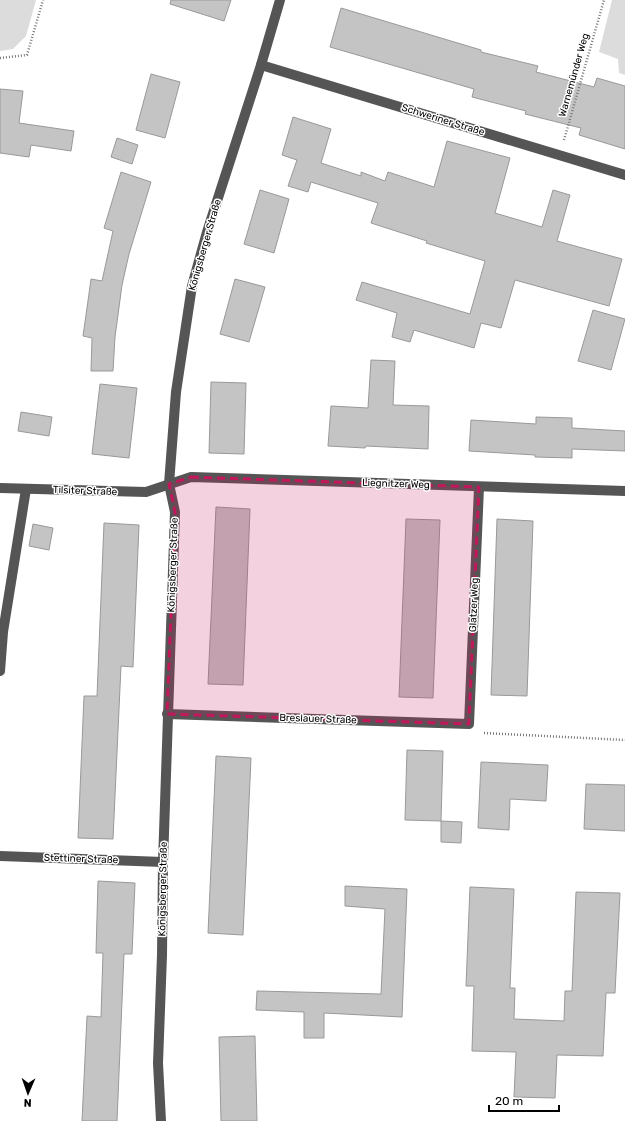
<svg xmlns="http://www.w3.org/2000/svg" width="625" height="1121" viewBox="0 0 625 1121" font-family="Rubik,sans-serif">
<rect width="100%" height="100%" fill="#fff"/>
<g fill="#dcdcdc">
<path d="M 0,0 L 36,0 L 26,36 L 13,49 L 0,51 Z"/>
<path d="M 612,0 L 625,0 L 625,75 L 619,73 L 618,59 L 599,52 Z"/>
</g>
<g fill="#c4c4c4" stroke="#999">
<path d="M 171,0 L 231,0 L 224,21 L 170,4 Z"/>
<path d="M 341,8 L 481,50 L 481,52 L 538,66 L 536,72 L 594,87 L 597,78 L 625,86 L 625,149 L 579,135 L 581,128 L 525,114 L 526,111 L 472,97 L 474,89 L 330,47 Z"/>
<path d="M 151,74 L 180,82 L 165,138 L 136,130 Z"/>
<path d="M 0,89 L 23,91 L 19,123 L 74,131 L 71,151 L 31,145 L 29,157 L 0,153 Z"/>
<path d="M 293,117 L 331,129 L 321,163 L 361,176 L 361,172 L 385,181 L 388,172 L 434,187 L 447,141 L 510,158 L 495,213 L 542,227 L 553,190 L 570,195 L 557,241 L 622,259 L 609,306 L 515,280 L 501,328 L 481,323 L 474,348 L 414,330 L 410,342 L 392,337 L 397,313 L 356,300 L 362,282 L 470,314 L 485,261 L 426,243 L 427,241 L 371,223 L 378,203 L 311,182 L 308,192 L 288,186 L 297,160 L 282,155 Z"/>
<path d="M 117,138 L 138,145 L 132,164 L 111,157 Z"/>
<path d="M 121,172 L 151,182 L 129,254 L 122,285 L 115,337 L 113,371 L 91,371 L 92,338 L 83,336 L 87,308 L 91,279 L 102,281 L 113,231 L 104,228 Z"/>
<path d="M 260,190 L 289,199 L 274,253 L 244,244 Z"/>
<path d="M 235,279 L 265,287 L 249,342 L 220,334 Z"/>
<path d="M 593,310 L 625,319 L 611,370 L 578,361 Z"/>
<path d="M 371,360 L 395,361 L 393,405 L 429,406 L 428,449 L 366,446 L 365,448 L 328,446 L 331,406 L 368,408 Z"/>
<path d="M 211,382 L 246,383 L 244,454 L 209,453 Z"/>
<path d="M 100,384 L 137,388 L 129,458 L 92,454 Z"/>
<path d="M 21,412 L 52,417 L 49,436 L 18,431 Z"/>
<path d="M 536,417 L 572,418 L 572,428 L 625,431 L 625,451 L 572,449 L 572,458 L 535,457 L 535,455 L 469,451 L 471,420 L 536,424 Z"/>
<path d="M 216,507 L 250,509 L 243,685 L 208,684 Z"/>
<path d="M 406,519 L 440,520 L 433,698 L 399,697 Z"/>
<path d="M 497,519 L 533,521 L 527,696 L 491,695 Z"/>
<path d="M 104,523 L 139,525 L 133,667 L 121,666 L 113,839 L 78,838 L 84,696 L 97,696 Z"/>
<path d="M 33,524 L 53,528 L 49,550 L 29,546 Z"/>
<path d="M 407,750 L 443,751 L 441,821 L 405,820 Z"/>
<path d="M 216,756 L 251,758 L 243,935 L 208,933 Z"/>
<path d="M 481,762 L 548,765 L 546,801 L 510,799 L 509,830 L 478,828 Z"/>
<path d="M 586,784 L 625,785 L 625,831 L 584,829 Z"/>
<path d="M 441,821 L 462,822 L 461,843 L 441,842 Z"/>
<path d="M 98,881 L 135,883 L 132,954 L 124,954 L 117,1121 L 82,1121 L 87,1016 L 101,1017 L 103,953 L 96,953 Z"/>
<path d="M 345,886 L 407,889 L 402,1017 L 324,1013 L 324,1038 L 304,1038 L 304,1012 L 256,1010 L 257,991 L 381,994 L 385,909 L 345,906 Z"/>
<path d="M 470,887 L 514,889 L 510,988 L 515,988 L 514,1019 L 564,1021 L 565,991 L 572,991 L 576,892 L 620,893 L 615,993 L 606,993 L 603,1056 L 557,1055 L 555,1098 L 514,1097 L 516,1052 L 472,1051 L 474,986 L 466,986 Z"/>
<path d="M 255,1036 L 257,1121 L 221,1121 L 219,1037 Z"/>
</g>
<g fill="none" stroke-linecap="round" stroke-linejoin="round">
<g stroke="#777" stroke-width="2.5" stroke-dasharray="1 2" stroke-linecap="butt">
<path d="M 0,58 L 27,55 L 43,0"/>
<path d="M 564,140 L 604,0"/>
<path d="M 484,733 L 625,740"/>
</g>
<g stroke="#555" stroke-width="10">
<path d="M 261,65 L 625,175"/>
<path d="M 0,488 L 146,492 L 191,477 L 625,491"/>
<path d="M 0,671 L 3,632 L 26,489"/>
<path d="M 167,714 L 469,724 L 479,487"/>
<path d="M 0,856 L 163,862"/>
<path d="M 161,1121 L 158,1063 L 162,955 L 163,862 L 175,512 L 169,484 L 176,392 L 192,286 L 207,232 L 261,65 L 280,0"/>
</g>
</g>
<path fill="#c2185b" fill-opacity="0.2" stroke="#c2185b" stroke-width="3" stroke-dasharray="8 5" stroke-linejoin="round" d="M 191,477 L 479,487 L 469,724 L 167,714 L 175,512 L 169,484 Z"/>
<g text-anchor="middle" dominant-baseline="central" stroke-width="3" stroke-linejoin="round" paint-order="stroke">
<g font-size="10" fill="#000" stroke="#fff">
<text transform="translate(574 75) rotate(-74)">Warnemünder Weg</text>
<text transform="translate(443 120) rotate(17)">Schweriner Straße</text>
<text transform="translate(205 245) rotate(-74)">Königsberger Straße</text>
<text transform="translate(396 484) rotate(2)">Liegnitzer Weg</text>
<text transform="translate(85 491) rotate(2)">Tilsiter Straße</text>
<text transform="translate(173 565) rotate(-88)">Königsberger Straße</text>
<text transform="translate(474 605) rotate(-88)">Glatzer Weg</text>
<text transform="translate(318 719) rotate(2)">Breslauer Straße</text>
<text transform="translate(81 859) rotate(2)">Stettiner Straße</text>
<text transform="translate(163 889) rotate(-89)">Königsberger Straße</text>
</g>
</g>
<g transform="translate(28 1093) rotate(182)" stroke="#ffffff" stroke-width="3" paint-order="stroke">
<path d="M0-3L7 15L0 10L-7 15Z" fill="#000000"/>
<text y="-6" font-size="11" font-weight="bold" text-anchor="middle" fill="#000000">N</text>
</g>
<path d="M489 1105v6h70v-6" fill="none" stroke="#000000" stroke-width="2"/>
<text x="495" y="1105" font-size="12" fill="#000000" stroke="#ffffff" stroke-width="3" paint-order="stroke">20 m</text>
</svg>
